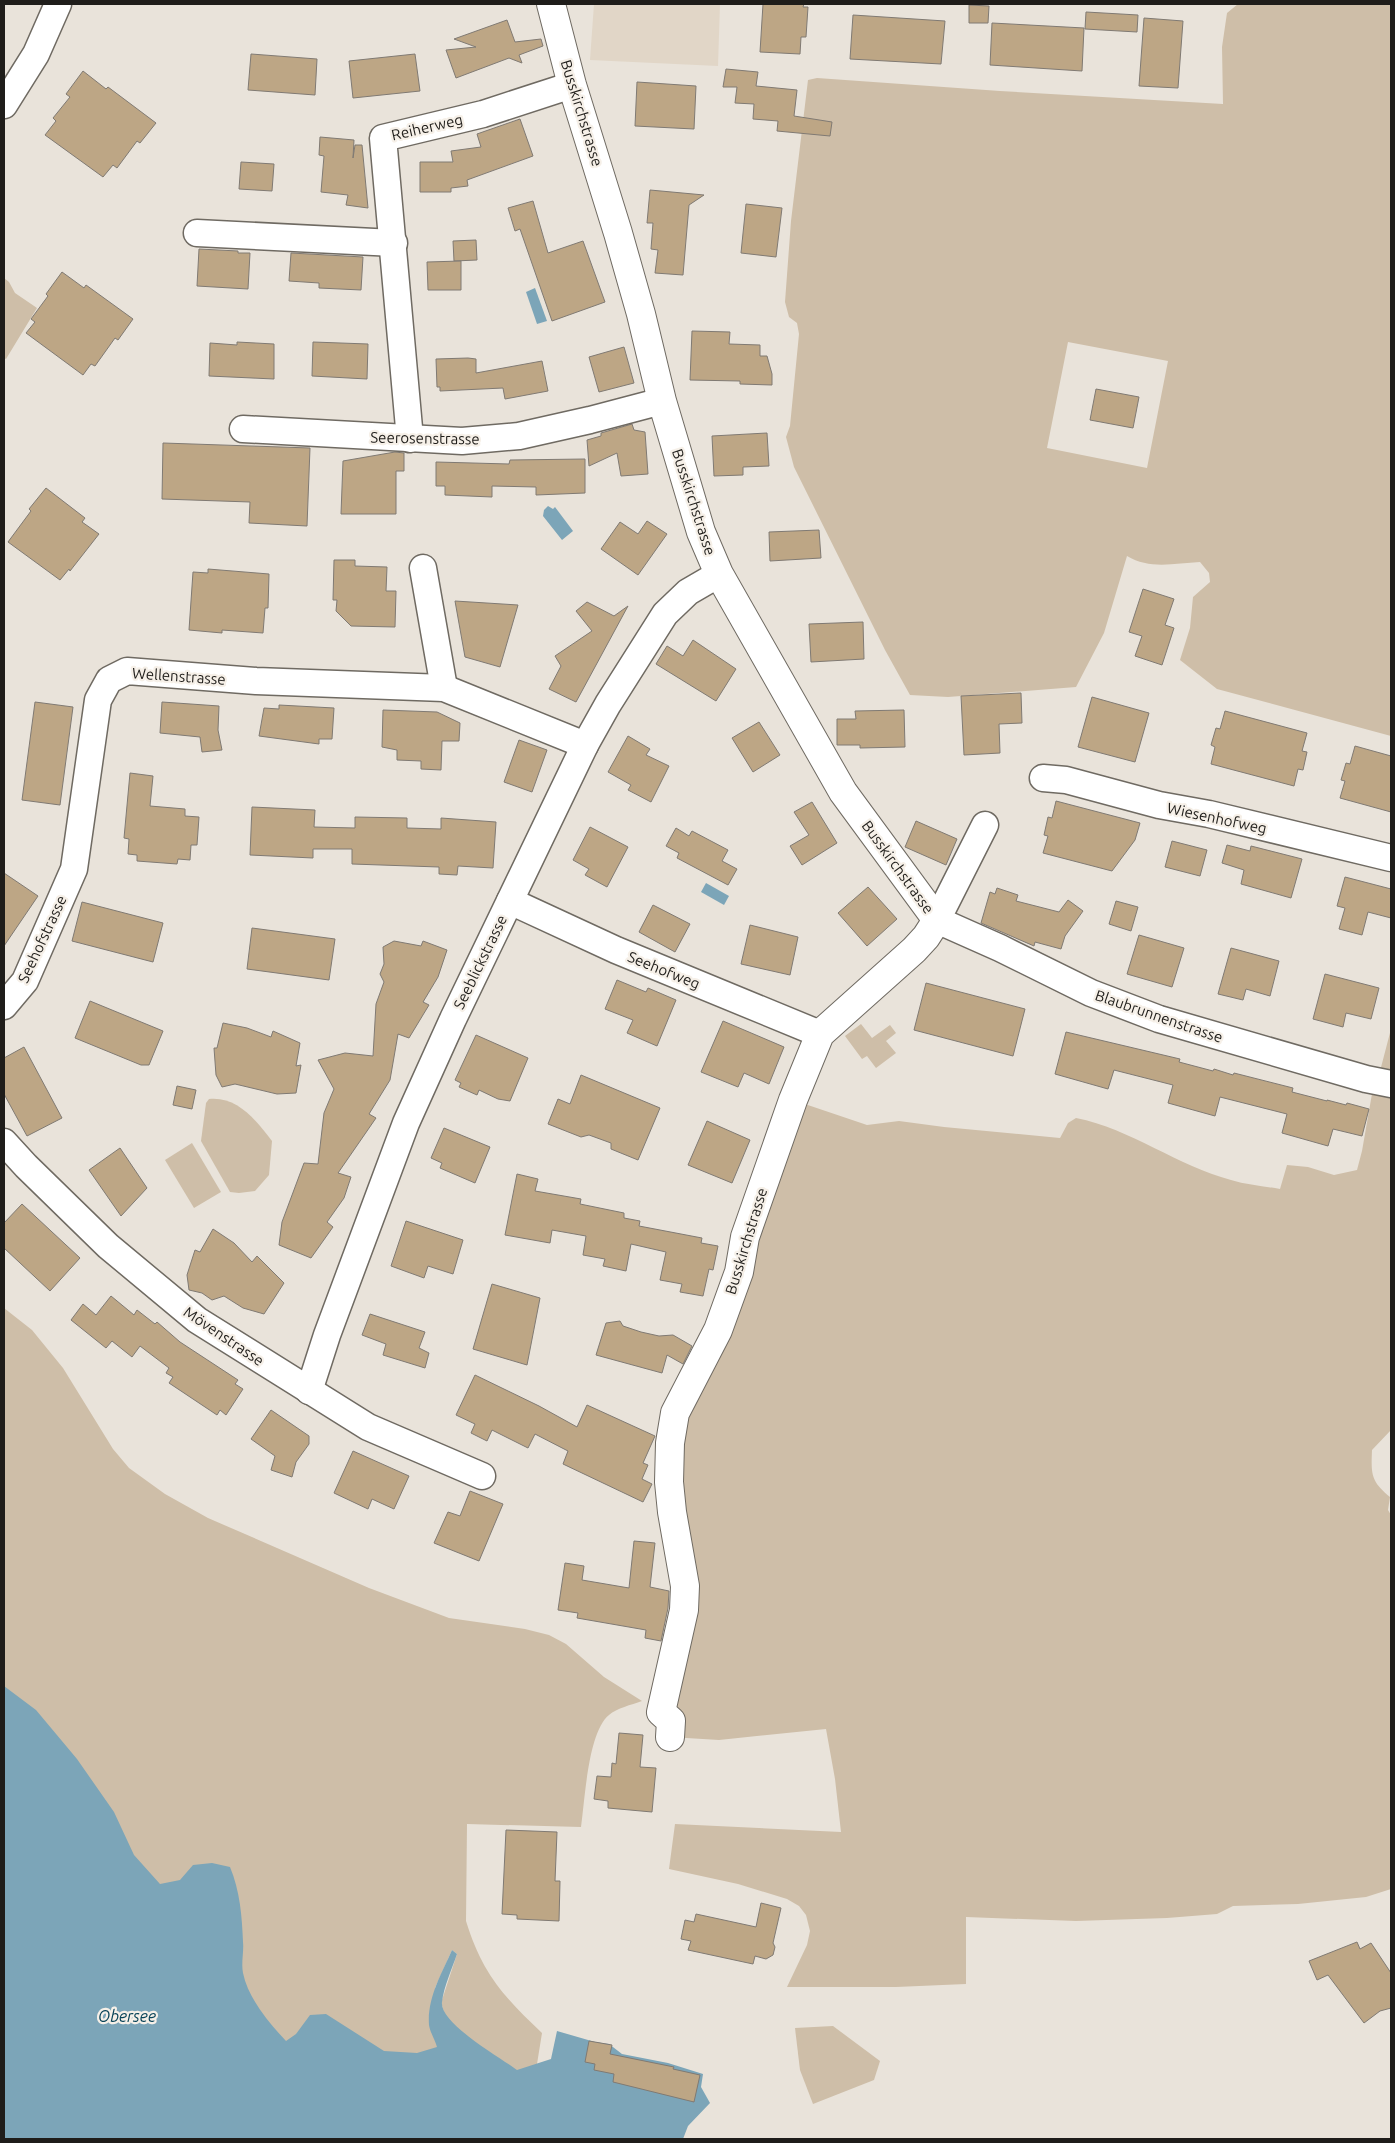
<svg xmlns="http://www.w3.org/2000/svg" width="1395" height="2143" viewBox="0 0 1395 2143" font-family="Ubuntu,sans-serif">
<rect width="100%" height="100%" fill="#e9e3da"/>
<path fill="#e1d6c7" d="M 594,4 L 720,4 L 718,66 L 590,60 Z"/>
<g fill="#cebea8" fill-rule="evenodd">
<path d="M 1238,4 L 1391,4 L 1391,736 L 1217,689 L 1180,660 L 1190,628 L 1193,597 L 1210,582 L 1209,573 L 1200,562 C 1175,563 1150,570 1127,556 L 1104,633 L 1076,687 L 948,697 L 910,695 L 885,650 L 794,467 L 786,437 L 790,426 L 799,334 L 797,323 L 789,317 L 785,302 L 791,221 L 808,80 L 817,78 L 1000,91 L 1223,104 L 1222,47 L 1227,13 ZM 1068,342 L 1168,361 L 1147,468 L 1047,448 Z"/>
<path d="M 4,278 L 9,282 L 15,293 L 37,308 L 6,359 L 4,358 Z"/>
<path d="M 861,1024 L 872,1038 L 890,1025 L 896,1033 L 886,1041 L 896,1053 L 876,1068 L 867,1056 L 862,1059 L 845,1036 Z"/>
<path d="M 1391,1029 L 1391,1430 L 1372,1450 C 1371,1475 1371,1481 1390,1497 L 1388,1510 L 1391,1515 L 1391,1889 L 1366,1897 L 1298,1904 L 1233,1906 L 1217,1914 L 1167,1918 L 1076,1921 L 966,1917 L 966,1984 L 896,1987 L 787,1987 L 807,1945 L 810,1931 L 806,1915 L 799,1906 L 787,1899 L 738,1884 L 669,1869 L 675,1824 L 841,1832 L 835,1779 L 826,1729 L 719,1740 L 670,1737 L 684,1610 L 670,1443 L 793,1100 L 867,1125 L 899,1121 L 944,1127 L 1060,1138 L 1068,1123 L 1076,1118 C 1131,1129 1178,1166 1231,1180 C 1247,1185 1264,1186 1280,1189 L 1287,1165 L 1308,1167 L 1334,1175 L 1357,1170 L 1362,1151 L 1373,1088 L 1379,1075 Z"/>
<path d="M 209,1099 C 237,1096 256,1120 272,1141 L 269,1175 L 255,1191 L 239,1193 L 230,1192 L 201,1141 L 206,1103 Z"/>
<path d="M 192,1143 L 221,1192 L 194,1208 L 165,1160 Z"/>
<path d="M 4,1308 L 32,1330 L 63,1368 L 113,1449 L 129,1468 L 165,1494 L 208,1518 L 369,1588 L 449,1618 L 525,1629 L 549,1635 L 566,1644 L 604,1677 L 642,1701 C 631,1705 617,1708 609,1715 C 588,1732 585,1799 581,1827 L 467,1824 L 466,1921 C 482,1973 503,1996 542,2033 L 537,2064 L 464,2139 L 4,1963 ZM 452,1950 L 457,1954 L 441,2003 L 446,2017 L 435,1988 Z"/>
<path d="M 833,2026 L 880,2061 L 874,2080 L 813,2104 L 800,2070 L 795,2028 Z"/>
</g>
<g fill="#7ca5b8">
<path d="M 535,288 L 547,321 L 537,324 L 526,292 Z"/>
<path d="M 548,506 L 553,509 L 555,507 L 573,531 L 562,540 L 543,516 L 544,510 Z"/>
<path d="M 706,883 L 729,896 L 724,905 L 701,892 Z"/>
<path d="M 4,1686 L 36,1710 L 77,1759 L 114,1812 L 134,1855 L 160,1884 L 180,1880 L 193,1865 L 212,1863 L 230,1867 C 240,1891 242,1916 243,1942 C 244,1952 241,1963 243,1973 C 248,1998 269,2023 286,2041 L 296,2034 L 310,2015 L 326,2014 L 384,2051 L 417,2053 L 437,2047 C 435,2040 430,2032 429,2025 C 427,1998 442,1973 452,1950 L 457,1954 C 452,1969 444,1986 442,2002 C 439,2023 501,2058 517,2070 L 551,2059 L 557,2031 L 595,2042 L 609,2044 L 622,2054 L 668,2063 L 703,2074 L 701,2087 L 710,2103 L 688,2126 L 683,2139 L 4,2139 Z"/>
</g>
<g fill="#bda685" stroke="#807a73">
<path d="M 763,4 L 804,4 L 803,7 L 808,7 L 806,37 L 801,37 L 800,54 L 760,52 Z"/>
<path d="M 969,5 L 989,6 L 988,23 L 969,23 Z"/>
<path d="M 1086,12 L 1138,15 L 1137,32 L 1085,29 Z"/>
<path d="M 853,15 L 945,21 L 941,64 L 850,59 Z"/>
<path d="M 1144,18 L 1183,21 L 1178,88 L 1139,86 Z"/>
<path d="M 507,20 L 515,42 L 541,39 L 543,46 L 519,55 L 522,63 L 509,58 L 456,78 L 446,50 L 476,47 L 454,39 Z"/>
<path d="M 992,23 L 1084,28 L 1082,71 L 990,65 Z"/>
<path d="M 251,54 L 317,59 L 315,95 L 248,90 Z"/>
<path d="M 415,54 L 420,91 L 353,98 L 349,61 Z"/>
<path d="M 726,69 L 758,72 L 756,86 L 797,90 L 794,116 L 832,122 L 830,136 L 777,131 L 778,121 L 753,119 L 754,104 L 735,103 L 737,87 L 723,87 Z"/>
<path d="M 83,71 L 106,89 L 108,87 L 156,123 L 140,143 L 137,141 L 117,168 L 113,165 L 103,177 L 45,135 L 56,121 L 53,118 L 70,97 L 66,94 Z"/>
<path d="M 637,82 L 696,86 L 694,129 L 635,126 Z"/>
<path d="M 520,119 L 533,156 L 467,180 L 468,186 L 451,188 L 451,192 L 420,192 L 420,162 L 453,162 L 451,151 L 481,147 L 477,134 Z"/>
<path d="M 320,137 L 354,140 L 353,158 L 355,145 L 362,145 L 368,208 L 346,205 L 348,195 L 321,192 L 324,156 L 319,155 Z"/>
<path d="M 241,162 L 274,164 L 272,191 L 239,189 Z"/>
<path d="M 650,190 L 704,195 L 689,205 L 683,275 L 655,273 L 658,250 L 651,249 L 653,223 L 647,223 Z"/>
<path d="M 533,201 L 548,253 L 583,241 L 605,302 L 552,321 L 520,229 L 515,231 L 508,208 Z"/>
<path d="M 746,204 L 782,208 L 776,257 L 741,253 Z"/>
<path d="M 476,240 L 477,260 L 454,261 L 453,241 Z"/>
<path d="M 199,249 L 238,251 L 238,253 L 250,253 L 248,289 L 197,286 Z"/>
<path d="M 291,253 L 363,257 L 361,290 L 319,288 L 319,283 L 289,281 Z"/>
<path d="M 461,261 L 461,290 L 428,290 L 427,262 Z"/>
<path d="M 62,272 L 84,288 L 86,285 L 133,319 L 118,340 L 115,338 L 95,366 L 91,364 L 83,375 L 26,333 L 35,322 L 31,319 L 48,296 L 46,294 Z"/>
<path d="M 692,331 L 730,332 L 729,344 L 760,345 L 760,356 L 767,356 L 772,374 L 772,385 L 740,384 L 740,381 L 690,380 Z"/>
<path d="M 237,342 L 274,344 L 274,379 L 209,376 L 210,343 L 237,345 Z"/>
<path d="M 313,342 L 368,344 L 367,379 L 312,376 Z"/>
<path d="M 624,347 L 634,383 L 599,392 L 589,357 Z"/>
<path d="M 468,358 L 476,359 L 476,373 L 542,361 L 548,391 L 505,399 L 503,388 L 440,391 L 440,387 L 437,387 L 436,359 Z"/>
<path d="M 1096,389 L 1139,397 L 1133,428 L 1090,420 Z"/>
<path d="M 632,424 L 634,430 L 645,432 L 648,474 L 621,476 L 617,453 L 589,466 L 587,440 L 601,436 L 601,433 Z"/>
<path d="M 767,433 L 769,466 L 743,467 L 743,475 L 714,476 L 712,436 Z"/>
<path d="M 163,443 L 310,448 L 307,526 L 249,523 L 250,502 L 162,499 Z"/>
<path d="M 395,452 L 404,453 L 404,471 L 396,471 L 396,514 L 341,514 L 343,461 Z"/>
<path d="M 585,459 L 585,493 L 536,495 L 536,487 L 492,486 L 492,497 L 445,495 L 445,486 L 436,486 L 436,462 L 509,464 L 510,460 Z"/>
<path d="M 46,488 L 85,518 L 82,522 L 99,534 L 70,571 L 69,569 L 60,580 L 8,542 L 31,511 L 29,509 Z"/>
<path d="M 647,521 L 667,534 L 638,575 L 601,549 L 620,522 L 638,534 Z"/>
<path d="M 819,530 L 821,558 L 770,561 L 769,532 Z"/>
<path d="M 334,560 L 355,560 L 355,566 L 387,567 L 386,591 L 396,591 L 395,627 L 351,626 L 336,611 L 337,600 L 333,600 Z"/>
<path d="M 208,569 L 269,574 L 268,608 L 265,608 L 263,633 L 222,630 L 222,633 L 189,630 L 193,572 L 208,573 Z"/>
<path d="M 1143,589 L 1174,599 L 1165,625 L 1174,628 L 1162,665 L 1135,656 L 1142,636 L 1129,632 Z"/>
<path d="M 455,601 L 518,605 L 500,667 L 465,657 Z"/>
<path d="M 587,602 L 614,616 L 628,606 L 576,702 L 549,689 L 561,666 L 555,656 L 592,631 L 576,611 Z"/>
<path d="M 863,622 L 864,659 L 811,662 L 809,624 Z"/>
<path d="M 693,640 L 736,669 L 716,701 L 656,664 L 667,646 L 683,656 Z"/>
<path d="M 1021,693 L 1022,723 L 999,724 L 1000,753 L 964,755 L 961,696 Z"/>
<path d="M 1092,697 L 1149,713 L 1135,762 L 1078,747 Z"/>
<path d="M 35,702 L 73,707 L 60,805 L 22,800 Z"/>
<path d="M 162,702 L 219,706 L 218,730 L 222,750 L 202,752 L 200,737 L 160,733 Z"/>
<path d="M 279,705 L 334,708 L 332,739 L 319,739 L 319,744 L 259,736 L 264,708 L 279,709 Z"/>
<path d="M 383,710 L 437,712 L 460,723 L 459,741 L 442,741 L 441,770 L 421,769 L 421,761 L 397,760 L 397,750 L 382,747 Z"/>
<path d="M 904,710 L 905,747 L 860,748 L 860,745 L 837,745 L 837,719 L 856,719 L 855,711 Z"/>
<path d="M 1225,711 L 1307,733 L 1302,751 L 1307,752 L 1303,770 L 1298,769 L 1294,786 L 1211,764 L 1215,747 L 1211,745 L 1216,728 L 1220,729 Z"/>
<path d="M 759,722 L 780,755 L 753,772 L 732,738 Z"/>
<path d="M 628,736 L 650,749 L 646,755 L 669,766 L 651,802 L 628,790 L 631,785 L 608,772 Z"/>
<path d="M 519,740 L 547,750 L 532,792 L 504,782 Z"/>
<path d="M 1355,746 L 1391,756 L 1391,812 L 1340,798 L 1345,781 L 1341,780 L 1346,763 L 1350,764 Z"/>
<path d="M 130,773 L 153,776 L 150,806 L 185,809 L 185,816 L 199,817 L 197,845 L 191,845 L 190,860 L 178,859 L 177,864 L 137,861 L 137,855 L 128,854 L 129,839 L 124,838 Z"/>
<path d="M 1056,801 L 1140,823 L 1135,840 L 1112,871 L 1043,853 L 1048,836 L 1044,835 L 1048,817 L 1052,818 Z"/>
<path d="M 812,802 L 837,843 L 802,865 L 790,846 L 809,835 L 794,812 Z"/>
<path d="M 252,807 L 315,810 L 314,827 L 355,828 L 355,817 L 407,818 L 407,828 L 441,829 L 441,818 L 496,822 L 493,868 L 458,866 L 457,875 L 439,874 L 439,867 L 352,864 L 352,849 L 313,849 L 313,858 L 250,855 Z"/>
<path d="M 916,821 L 957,839 L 946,865 L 905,847 Z"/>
<path d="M 590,827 L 628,847 L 607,887 L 585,875 L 589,869 L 573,860 Z"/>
<path d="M 676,828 L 689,836 L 692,831 L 728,850 L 722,861 L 737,869 L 728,885 L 677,858 L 679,853 L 666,846 Z"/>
<path d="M 1172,841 L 1207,850 L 1200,876 L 1165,867 Z"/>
<path d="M 1227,845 L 1250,851 L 1251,846 L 1302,859 L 1291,898 L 1241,884 L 1244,870 L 1222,863 Z"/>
<path d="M 4,873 L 38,896 L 4,946 Z"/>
<path d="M 1345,877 L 1391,889 L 1391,918 L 1368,912 L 1362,935 L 1339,929 L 1345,908 L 1337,906 Z"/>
<path d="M 868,887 L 897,919 L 867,946 L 838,913 Z"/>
<path d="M 997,888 L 1018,895 L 1016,901 L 1059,912 L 1068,900 L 1083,911 L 1065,936 L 1061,949 L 1035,942 L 1034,946 L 981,923 L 990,892 L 995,894 Z"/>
<path d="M 1116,901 L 1138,907 L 1131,931 L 1109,924 Z"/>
<path d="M 82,902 L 163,923 L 153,962 L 72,941 Z"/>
<path d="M 653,905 L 690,924 L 675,952 L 639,932 Z"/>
<path d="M 750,925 L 798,937 L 790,975 L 741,964 Z"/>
<path d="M 252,928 L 335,939 L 329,980 L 247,969 Z"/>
<path d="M 1139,935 L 1184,948 L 1172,987 L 1127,974 Z"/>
<path d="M 394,941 L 421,946 L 423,941 L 447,950 L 438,977 L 423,1002 L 429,1005 L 409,1038 L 398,1034 L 390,1080 L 369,1114 L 376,1118 L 338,1173 L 351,1177 L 344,1198 L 327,1222 L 333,1227 L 311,1258 L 279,1245 L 282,1222 L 304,1163 L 318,1164 L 324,1113 L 334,1089 L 318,1060 L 345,1053 L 373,1056 L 376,1004 L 384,982 L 380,974 L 384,964 L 383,947 Z"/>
<path d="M 1231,948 L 1279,961 L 1270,996 L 1246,989 L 1243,1000 L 1218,994 Z"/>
<path d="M 1325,974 L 1379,988 L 1371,1019 L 1346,1013 L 1343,1027 L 1313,1019 Z"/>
<path d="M 617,980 L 646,992 L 648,988 L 676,1000 L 657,1046 L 627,1033 L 633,1020 L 605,1009 Z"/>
<path d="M 926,983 L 1025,1009 L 1013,1056 L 914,1030 Z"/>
<path d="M 90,1001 L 163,1031 L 149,1065 L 141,1065 L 75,1038 Z"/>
<path d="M 723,1021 L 784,1047 L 769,1084 L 744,1073 L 738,1087 L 701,1072 Z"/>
<path d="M 223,1023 L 247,1028 L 271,1037 L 273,1031 L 300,1043 L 296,1066 L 301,1065 L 296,1093 L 277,1094 L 235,1084 L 222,1087 L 216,1075 L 214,1048 L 217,1048 Z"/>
<path d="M 1066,1032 L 1180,1059 L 1179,1062 L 1213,1071 L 1214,1069 L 1233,1075 L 1234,1073 L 1293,1088 L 1292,1092 L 1327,1101 L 1327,1100 L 1346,1105 L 1347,1103 L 1369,1109 L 1362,1136 L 1333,1129 L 1328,1146 L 1282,1133 L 1287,1114 L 1220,1097 L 1215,1116 L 1168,1103 L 1173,1085 L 1114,1070 L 1108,1089 L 1055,1074 Z"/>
<path d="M 476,1035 L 528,1058 L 510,1101 L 498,1099 L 479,1090 L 477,1095 L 459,1087 L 461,1083 L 455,1080 Z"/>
<path d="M 24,1047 L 62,1118 L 27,1136 L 4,1094 L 4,1058 Z"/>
<path d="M 581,1075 L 660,1108 L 638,1160 L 611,1149 L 611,1143 L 589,1135 L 581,1137 L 548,1124 L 558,1099 L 570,1104 Z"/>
<path d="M 177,1086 L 196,1090 L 192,1109 L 173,1105 Z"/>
<path d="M 707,1121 L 750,1140 L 732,1183 L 688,1165 Z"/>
<path d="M 444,1128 L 490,1147 L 475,1183 L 440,1168 L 442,1163 L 431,1158 Z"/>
<path d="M 120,1148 L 147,1188 L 121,1216 L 89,1170 Z"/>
<path d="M 517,1174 L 538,1179 L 535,1191 L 581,1199 L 580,1204 L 624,1213 L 624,1218 L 640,1221 L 639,1226 L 702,1238 L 701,1243 L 718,1246 L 713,1270 L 709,1269 L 703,1296 L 680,1292 L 682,1284 L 660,1280 L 666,1252 L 631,1244 L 626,1271 L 603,1266 L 605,1259 L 583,1255 L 586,1236 L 552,1230 L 550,1243 L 505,1235 Z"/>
<path d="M 22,1204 L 80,1258 L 50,1291 L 4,1248 L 4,1223 Z"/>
<path d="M 406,1221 L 463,1240 L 453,1274 L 428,1266 L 424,1278 L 391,1266 Z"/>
<path d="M 213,1229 L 234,1243 L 252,1262 L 257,1256 L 284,1283 L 264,1314 L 243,1308 L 224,1296 L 212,1300 L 202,1293 L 189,1290 L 187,1275 L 195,1250 L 200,1252 Z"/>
<path d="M 492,1284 L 540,1298 L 527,1365 L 473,1349 Z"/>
<path d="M 111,1296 L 134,1315 L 137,1310 L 155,1324 L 157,1322 L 180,1342 L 238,1380 L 235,1384 L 243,1389 L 226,1415 L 220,1410 L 217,1415 L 169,1383 L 173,1377 L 166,1373 L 169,1368 L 140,1346 L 132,1357 L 112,1341 L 106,1348 L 71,1320 L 83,1304 L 96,1315 Z"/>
<path d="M 370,1314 L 425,1332 L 419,1348 L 429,1353 L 425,1368 L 383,1355 L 386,1344 L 362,1335 Z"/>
<path d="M 620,1321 L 623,1326 L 641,1332 L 659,1336 L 673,1335 L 692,1346 L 683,1364 L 667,1355 L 662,1373 L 596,1355 L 606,1323 Z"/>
<path d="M 475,1375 L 539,1406 L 577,1427 L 587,1405 L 655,1436 L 643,1463 L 648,1465 L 642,1479 L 652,1484 L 643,1502 L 563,1464 L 568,1451 L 535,1434 L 528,1448 L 492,1430 L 487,1441 L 471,1433 L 475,1424 L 456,1415 Z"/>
<path d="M 271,1410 L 309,1436 L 309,1444 L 296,1462 L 292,1477 L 271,1470 L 275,1456 L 251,1439 Z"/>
<path d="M 353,1451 L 409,1476 L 394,1509 L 372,1499 L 368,1509 L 334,1493 Z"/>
<path d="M 470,1491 L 503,1504 L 479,1561 L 434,1543 L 448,1512 L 460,1516 Z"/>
<path d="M 634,1541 L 655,1543 L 650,1587 L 669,1591 L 668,1608 L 661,1641 L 645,1638 L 646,1630 L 577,1618 L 578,1613 L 558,1610 L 565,1563 L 584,1566 L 582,1580 L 629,1588 Z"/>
<path d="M 619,1733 L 643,1735 L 640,1767 L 656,1768 L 652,1812 L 608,1808 L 608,1801 L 594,1799 L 597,1776 L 611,1777 L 612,1763 L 616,1764 Z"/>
<path d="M 506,1830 L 557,1832 L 555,1881 L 560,1881 L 559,1921 L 517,1919 L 517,1915 L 502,1914 Z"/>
<path d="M 761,1903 L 781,1908 L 773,1943 L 775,1947 L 773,1955 L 766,1959 L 755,1956 L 753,1964 L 688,1950 L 691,1941 L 681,1939 L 685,1920 L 694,1922 L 696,1914 L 756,1927 Z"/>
<path d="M 1357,1942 L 1360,1949 L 1371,1943 L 1391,1973 L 1391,2008 L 1380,2011 L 1364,2023 L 1328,1975 L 1317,1980 L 1309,1961 Z"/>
<path d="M 589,2041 L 612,2045 L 610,2054 L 674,2067 L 673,2069 L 700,2075 L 694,2102 L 613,2082 L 614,2074 L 594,2070 L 595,2064 L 585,2062 Z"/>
</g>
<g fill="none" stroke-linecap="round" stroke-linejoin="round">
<defs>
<g id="minor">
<path d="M 4,105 L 36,54 L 58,4"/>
<path d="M 197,233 L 394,243"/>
<path d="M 243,429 L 462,441 L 519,436 L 590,420 L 662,401"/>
<path d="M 410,439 L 383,138 L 483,114 L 572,85"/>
<path d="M 423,568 L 444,688"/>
<path d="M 1043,778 L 1066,780 L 1159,805 L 1209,814 L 1391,858"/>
<path d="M 985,825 L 937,920 L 1000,948 L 1091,993 L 1159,1019 L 1366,1079 L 1391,1084"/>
<path d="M 510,901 L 616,950 L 820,1034"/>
<path d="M 4,1006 L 25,981 L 74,869 L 98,700 L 109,680 L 127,671 L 256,681 L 444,688 L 585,745"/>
<path d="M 4,1142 L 26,1166 L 108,1246 L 197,1320 L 368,1427 L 482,1476"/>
<path d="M 309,1391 L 327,1335 L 406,1123 L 453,1019 L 585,745 L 608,704 L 665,614 L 688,592 L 719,574"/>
</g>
<path id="tertiary" d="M 551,4 L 572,85 L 618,233 L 641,314 L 662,401 L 701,532 L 719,574 L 843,792 L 937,920 L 926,937 L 914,950 L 820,1034 L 793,1100 L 745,1237 L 739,1272 L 718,1330 L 675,1413 L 670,1443 L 669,1482 L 672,1512 L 685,1586 L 684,1610 L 661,1712 L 671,1721 L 670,1737"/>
</defs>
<use href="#minor" stroke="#6f6a62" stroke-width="29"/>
<use href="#tertiary" stroke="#6f6a62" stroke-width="30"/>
<use href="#minor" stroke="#fff" stroke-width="26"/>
<use href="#tertiary" stroke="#fff" stroke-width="28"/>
</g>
<g text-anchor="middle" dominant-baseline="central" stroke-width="4.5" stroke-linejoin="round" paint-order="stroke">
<g font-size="15" fill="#1f1d1a" stroke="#f6f0e8">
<text transform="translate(582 113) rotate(73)">Busskirchstrasse</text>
<text transform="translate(427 127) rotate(-13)">Reiherweg</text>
<text transform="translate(425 438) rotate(1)">Seerosenstrasse</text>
<text transform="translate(694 502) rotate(72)">Busskirchstrasse</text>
<text transform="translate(179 676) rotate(4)">Wellenstrasse</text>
<text transform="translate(1217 818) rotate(12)">Wiesenhofweg</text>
<text transform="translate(898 867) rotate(54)">Busskirchstrasse</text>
<text transform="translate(42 939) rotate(-65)">Seehofstrasse</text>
<text transform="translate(480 962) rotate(-64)">Seeblickstrasse</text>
<text transform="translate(664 970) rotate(22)">Seehofweg</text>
<text transform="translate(1159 1016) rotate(19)">Blaubrunnenstrasse</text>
<text transform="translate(746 1241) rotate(-73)">Busskirchstrasse</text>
<text transform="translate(224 1336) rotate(34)">Mövenstrasse</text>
</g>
<g font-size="16" font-style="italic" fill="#084358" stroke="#f6f0e8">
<text x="127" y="2016">Obersee</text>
</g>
</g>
<rect width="1395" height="2143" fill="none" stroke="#1f1d1a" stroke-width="10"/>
</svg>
